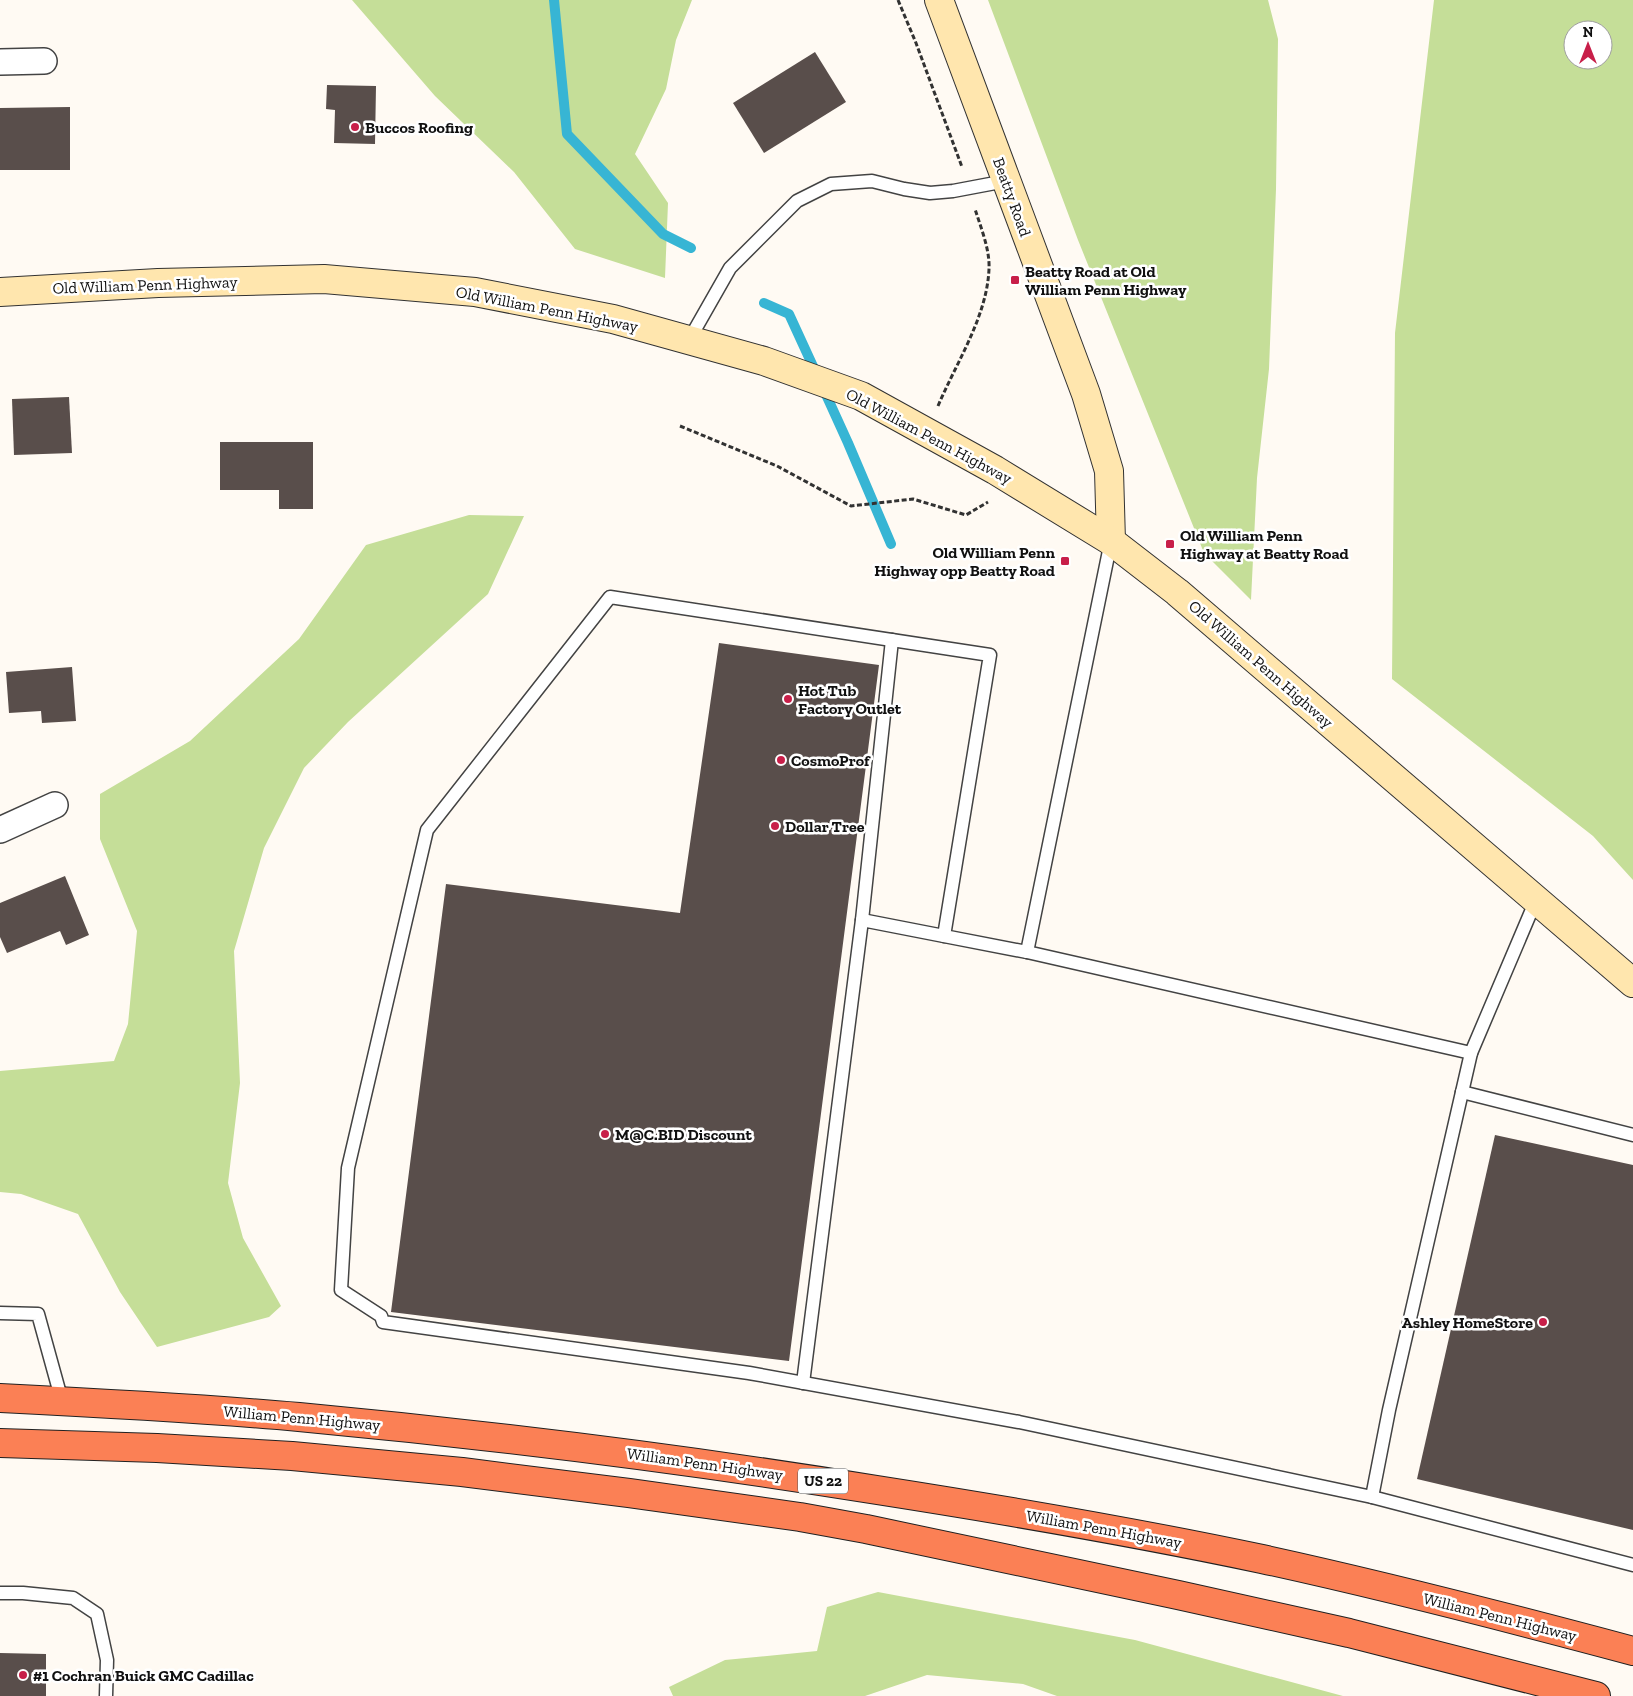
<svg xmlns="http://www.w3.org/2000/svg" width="1633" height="1696" viewBox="0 0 1633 1696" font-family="'Zilla Slab',serif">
<rect width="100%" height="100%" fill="#fffaf3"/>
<g fill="#c5de98" fill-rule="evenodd">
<path d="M 352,0 L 692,0 L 676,40 L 666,89 L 635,154 L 668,203 L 665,278 L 575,249 L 514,172 L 435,96 Z"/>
<path d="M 988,0 L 1268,0 L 1278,39 L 1276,189 L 1269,369 L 1257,478 L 1251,600 L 1204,553 L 1078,240 Z"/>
<path d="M 1434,0 L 1633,0 L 1633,880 L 1593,836 L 1392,679 L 1395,333 ZM 1573,30 L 1603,30 L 1603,60 L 1573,60 Z"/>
<path d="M 469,515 L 524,516 L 488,594 L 348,722 L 304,768 L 264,848 L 234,951 L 240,1083 L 228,1183 L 243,1238 L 281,1306 L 269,1317 L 157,1347 L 120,1292 L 78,1214 L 21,1194 L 0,1192 L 0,1071 L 114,1061 L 128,1024 L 137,931 L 100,839 L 100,794 L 190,741 L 299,639 L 366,545 Z"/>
<path d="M 878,1592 L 1135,1640 L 1343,1696 L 1057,1696 L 1023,1684 L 927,1675 L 865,1696 L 673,1696 L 669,1687 L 725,1660 L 817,1651 L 827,1607 Z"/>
</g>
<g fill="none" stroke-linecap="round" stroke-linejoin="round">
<g stroke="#37b5d4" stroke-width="10">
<path d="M 554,0 L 567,134 L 663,234 L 691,248"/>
<path d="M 764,303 L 789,314 L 817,375"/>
<path d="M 823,388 L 848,443 L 891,544"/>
</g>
</g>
<g fill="#594e4b">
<path d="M 815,52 L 846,102 L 764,153 L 733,103 Z"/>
<path d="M 327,85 L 376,86 L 375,144 L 334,143 L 335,110 L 326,109 Z"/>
<path d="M 70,107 L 70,170 L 0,170 L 0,108 Z"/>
<path d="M 69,397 L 72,453 L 14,455 L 12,399 Z"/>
<path d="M 220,442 L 313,442 L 313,509 L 279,509 L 279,490 L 220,490 Z"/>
<path d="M 719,643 L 879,665 L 789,1361 L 391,1312 L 446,884 L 680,913 Z"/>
<path d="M 72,667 L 76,721 L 42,723 L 41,711 L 9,713 L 6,672 Z"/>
<path d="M 65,876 L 89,935 L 66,945 L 60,931 L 7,953 L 0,937 L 0,903 Z"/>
<path d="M 1495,1135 L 1633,1165 L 1633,1530 L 1417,1479 Z"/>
<path d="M 0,1653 L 46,1654 L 46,1696 L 0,1696 Z"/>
</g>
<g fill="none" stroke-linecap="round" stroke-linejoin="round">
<defs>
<g id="lane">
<path d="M 689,340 L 730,268 L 797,201 L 831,184 L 872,181 L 904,189 L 930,193 L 953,191 L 1006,181"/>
<path d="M 610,597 L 990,655 L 944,936 L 1027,952 L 1471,1053 L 1389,1410 L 1372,1497 L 1019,1422 L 749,1373 L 383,1322 L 381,1316 L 341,1290 L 348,1168 L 427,830 Z"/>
<path d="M 862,920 L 892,640"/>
<path d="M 1027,952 L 1111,541"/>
<path d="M 1471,1053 L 1536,900"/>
<path d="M 1462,1092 L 1633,1135"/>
<path d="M 0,1313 L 38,1314 L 62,1401"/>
<path d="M 803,1383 L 862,920 L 944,936"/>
<path d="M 1372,1497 L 1633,1565"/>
<path d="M 0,1593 L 23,1593 L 73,1598 L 97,1614 L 107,1660 L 106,1696"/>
</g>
<g id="street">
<path d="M 0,62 L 44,61"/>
<path d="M 0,830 L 55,805"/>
</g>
<g id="secondary">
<path d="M 939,0 L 1086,394 L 1109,471 L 1111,541"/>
<path d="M 0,292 L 158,283 L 324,279 L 475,292 L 613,319 L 764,361 L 861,396 L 995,470 L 1111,541 L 1177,592 L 1633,983"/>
</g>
<g id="highway">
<path d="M 0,1398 C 100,1403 199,1408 299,1417 C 492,1435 685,1459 877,1490 C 1005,1510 1134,1532 1262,1559 C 1386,1586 1510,1618 1633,1651"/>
<path d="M 0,1443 L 157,1448 L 292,1456 L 462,1472 L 629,1493 L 800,1517 L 866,1529 L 1178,1595 L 1349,1633 L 1596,1696"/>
</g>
</defs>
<use href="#lane" stroke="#434343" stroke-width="15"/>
<use href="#street" stroke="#434343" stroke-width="28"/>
<use href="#secondary" stroke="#323232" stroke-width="30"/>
<use href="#highway" stroke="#212121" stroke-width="30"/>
<g stroke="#323232" stroke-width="3" stroke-dasharray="5 2.5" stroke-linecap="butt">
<path d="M 898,0 L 916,43 L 962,167"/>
<path d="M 938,406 C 956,363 987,317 989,269 C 990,250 981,228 975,209"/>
<path d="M 680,426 L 777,466 L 851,506 L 913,499 L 966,515 L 988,502"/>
</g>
<use href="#lane" stroke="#fff" stroke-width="12"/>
<use href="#street" stroke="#fff" stroke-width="25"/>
<use href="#secondary" stroke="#ffe6ae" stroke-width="28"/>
<use href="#highway" stroke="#fb8055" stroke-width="28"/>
</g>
<g fill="#c81f49" stroke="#fff" stroke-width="2">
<circle cx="355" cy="127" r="5"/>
<rect x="1010" y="275" width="10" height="10" rx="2.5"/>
<rect x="1165" y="539" width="10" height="10" rx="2.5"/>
<rect x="1060" y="556" width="10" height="10" rx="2.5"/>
<circle cx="788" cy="699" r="5"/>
<circle cx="781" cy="760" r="5"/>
<circle cx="775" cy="826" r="5"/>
<circle cx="605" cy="1134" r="5"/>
<circle cx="1543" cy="1322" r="5"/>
<circle cx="23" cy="1675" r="5"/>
</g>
<g text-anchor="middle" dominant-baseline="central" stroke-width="5" stroke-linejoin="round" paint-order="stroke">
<rect fill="#fff" stroke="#585858" stroke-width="1" x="798" y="1468.5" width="50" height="25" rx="4"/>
<g font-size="15" font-weight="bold" fill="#101010">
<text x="823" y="1481">US 22</text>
</g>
<g font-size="16" font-weight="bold" fill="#101010" stroke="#fff" text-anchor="start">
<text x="365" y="127">Buccos Roofing</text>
<text x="1025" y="271">Beatty Road at Old<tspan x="1025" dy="18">William Penn Highway</tspan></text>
<text x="1180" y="535">Old William Penn<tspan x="1180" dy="18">Highway at Beatty Road</tspan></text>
<text x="1055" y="552" text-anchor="end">Old William Penn<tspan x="1055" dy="18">Highway opp Beatty Road</tspan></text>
<text x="798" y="690">Hot Tub<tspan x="798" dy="18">Factory Outlet</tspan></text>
<text x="791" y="760">CosmoProf</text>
<text x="785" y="826">Dollar Tree</text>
<text x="615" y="1134">M@C.BID Discount</text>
<text x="1533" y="1322" text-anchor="end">Ashley HomeStore</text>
<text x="33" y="1675">#1 Cochran Buick GMC Cadillac</text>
</g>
<g font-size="16" fill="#101010" stroke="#fff">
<text transform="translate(1012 197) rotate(70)">Beatty Road</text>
<text transform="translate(145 285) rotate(-2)">Old William Penn Highway</text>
<text transform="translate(547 309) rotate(11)">Old William Penn Highway</text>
<text transform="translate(929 436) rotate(28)">Old William Penn Highway</text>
<text transform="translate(1261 664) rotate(41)">Old William Penn Highway</text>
<text transform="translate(302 1418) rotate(5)">William Penn Highway</text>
<text transform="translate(705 1464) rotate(8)">William Penn Highway</text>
<text transform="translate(1104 1529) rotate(10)">William Penn Highway</text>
<text transform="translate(1500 1617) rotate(14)">William Penn Highway</text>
</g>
</g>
<g transform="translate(1588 45)"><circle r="24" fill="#ffffff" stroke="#9f9f9f"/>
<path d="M0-4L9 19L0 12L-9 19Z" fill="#c81f49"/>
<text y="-8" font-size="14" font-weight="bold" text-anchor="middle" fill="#101010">N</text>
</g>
</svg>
